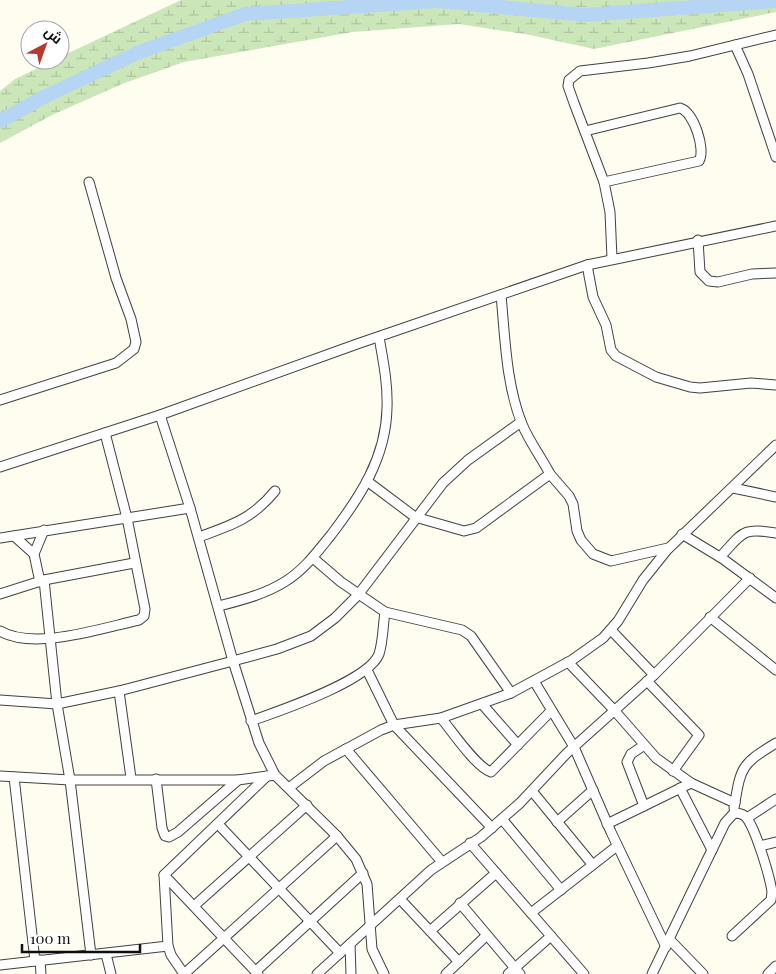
<svg xmlns="http://www.w3.org/2000/svg" width="776" height="974" viewBox="0 0 776 974" font-family="'Playfair Display',Cairo,serif">
<defs>
<pattern id="wetland-marsh" width="20" height="14" patternUnits="userSpaceOnUse" patternTransform="scale(1.25)"><rect width="20" height="14" fill="#cbe7ba"/><path d="M1 5h8M5 5V1M11 12h8M15 12V8" fill="none" stroke="#adc59f"/></pattern>
</defs>
<rect width="100%" height="100%" fill="#fefdef"/>
<path fill="url(#wetland-marsh)" d="M 181,0 L 776,0 L 776,12 L 594,49 L 530,35 L 459,24 L 353,32 L 184,62 L 122,84 L 52,115 L 0,143 L 0,91 L 15,79 L 55,60 L 60,60 L 60,57 Z"/>
<g fill="none" stroke-linecap="round" stroke-linejoin="round">
<path stroke="#b6d4f3" stroke-width="14" d="M 0,121 L 46,96 L 137,53 L 245,14 L 438,1 L 585,15 L 776,1"/>
<defs>
<g id="minor">
<path d="M 735,45 L 748,74 L 776,157"/>
<path d="M 585,131 L 680,108 C 694,112 706,150 699,161 L 604,182"/>
<path d="M 698,240 L 700,272 L 709,281 L 718,282 L 752,274 L 776,273"/>
<path d="M 612,258 L 610,212 L 604,182 L 574,103 L 568,86 L 569,80 L 580,71 L 648,63 L 690,56 L 776,35"/>
<path d="M 587,265 L 593,297 L 606,325 L 611,350 L 616,356 L 656,377 L 690,387 L 700,388 L 751,383 L 776,385"/>
<path d="M 0,400 L 116,363 L 134,349 L 136,342 L 131,319 L 116,278 L 89,182"/>
<path d="M 160,415 L 190,508 L 233,661 L 259,743 L 275,775 L 337,836 L 356,859 L 367,884 L 372,949 L 384,974"/>
<path d="M 0,467 L 160,415 L 357,344 L 587,265 L 776,226"/>
<path d="M 550,474 L 569,496 L 573,504 L 577,531 L 581,540 L 593,554 L 611,561 L 668,548"/>
<path d="M 367,481 L 415,517 L 464,531 L 476,528 L 550,474 C 541,457 529,441 522,424 C 506,384 505,337 501,295"/>
<path d="M 733,488 L 776,497"/>
<path d="M 682,534 L 723,559 L 776,598"/>
<path d="M 14,536 L 34,554"/>
<path d="M 199,537 C 232,525 252,519 275,491"/>
<path d="M 0,538 L 190,508"/>
<path d="M 720,557 C 743,533 741,527 776,533"/>
<path d="M 313,558 L 341,582 L 385,612 L 462,630 L 471,636 L 511,693"/>
<path d="M 44,580 L 57,704 L 70,780 L 91,955"/>
<path d="M 40,582 L 34,554 L 44,530"/>
<path d="M 0,594 L 44,580 L 134,563"/>
<path d="M 219,606 C 242,600 266,594 286,581 C 305,569 317,552 331,535 C 360,497 386,458 387,408 C 388,384 383,360 379,337"/>
<path d="M 710,617 L 776,670"/>
<path d="M 611,630 L 654,675"/>
<path d="M 0,631 C 34,651 102,628 139,620 L 144,616 L 145,609 L 127,518 L 105,433"/>
<path d="M 568,662 L 614,710 L 656,758 L 691,783 L 735,803"/>
<path d="M 367,670 L 394,725 L 492,828"/>
<path d="M 534,681 L 574,747 L 611,832 L 666,947"/>
<path d="M 647,681 L 699,735 L 673,771"/>
<path d="M 119,691 L 131,778"/>
<path d="M 0,700 L 57,704 L 119,691 L 233,661 L 277,649 L 311,636 L 335,618 L 358,595 L 443,483 L 468,460 L 521,422"/>
<path d="M 482,704 L 518,745"/>
<path d="M 441,718 C 452,731 476,767 491,772 L 551,711"/>
<path d="M 251,721 C 279,711 369,681 379,654 C 383,642 383,625 385,612"/>
<path d="M 643,746 L 631,754 L 627,762 L 644,806"/>
<path d="M 346,749 L 442,862"/>
<path d="M 0,776 L 70,780 L 238,780 L 275,775"/>
<path d="M 14,777 L 35,961"/>
<path d="M 156,779 L 162,828 L 165,836 L 169,837 L 178,832 L 238,780"/>
<path d="M 290,787 L 324,761 L 381,730 L 394,725 L 441,718 L 511,693 L 572,660 L 603,638 L 618,621 L 643,580 L 667,550 L 776,445"/>
<path d="M 680,788 L 712,850"/>
<path d="M 532,791 L 592,864"/>
<path d="M 734,808 C 741,767 740,765 776,743"/>
<path d="M 747,818 L 776,799"/>
<path d="M 502,819 L 561,890"/>
<path d="M 557,822 L 593,790"/>
<path d="M 218,824 L 340,953"/>
<path d="M 607,824 L 691,783"/>
<path d="M 470,843 L 584,974"/>
<path d="M 760,846 L 776,842"/>
<path d="M 164,875 L 258,974"/>
<path d="M 400,899 L 459,962"/>
<path d="M 460,903 L 520,974"/>
<path d="M 194,906 L 307,805"/>
<path d="M 531,913 L 617,846"/>
<path d="M 430,931 L 496,873"/>
<path d="M 670,940 L 703,974"/>
<path d="M 350,944 L 351,974"/>
<path d="M 106,954 L 111,974"/>
<path d="M 40,960 L 41,974"/>
<path d="M 0,965 L 168,946"/>
<path d="M 256,971 L 363,873"/>
<path d="M 184,974 L 171,955 L 168,946 L 164,875 L 267,776"/>
<path d="M 184,974 L 337,836"/>
<path d="M 317,974 L 431,870 L 481,837 L 520,803 L 567,753 L 654,675 L 750,578"/>
<path d="M 446,974 L 487,935"/>
<path d="M 508,974 L 551,936"/>
<path d="M 652,974 L 725,823 L 734,813 C 738,813 741,813 745,816 C 755,826 770,877 772,892 L 771,900 L 732,936"/>
<path d="M 768,974 L 776,966"/>
</g>
</defs>
<use href="#minor" stroke="#414141" stroke-width="11"/>
<use href="#minor" stroke="#fff" stroke-width="9"/>
</g>
<g transform="translate(45 45) rotate(41)"><circle r="24" fill="#ffffff" stroke="#9f9f9f"/>
<path d="M0-4L9 19L0 12L-9 19Z" fill="#b7382c"/>
<text y="-8" font-size="14" font-weight="bold" text-anchor="middle" fill="#0e0e0e">ش</text>
</g>
<path d="M22 944v8h118v-8" fill="none" stroke="#0e0e0e" stroke-width="2.5"/>
<text x="30" y="944" font-size="15" fill="#0e0e0e" stroke="#ffffff" stroke-width="4" paint-order="stroke">100 m</text>
</svg>
